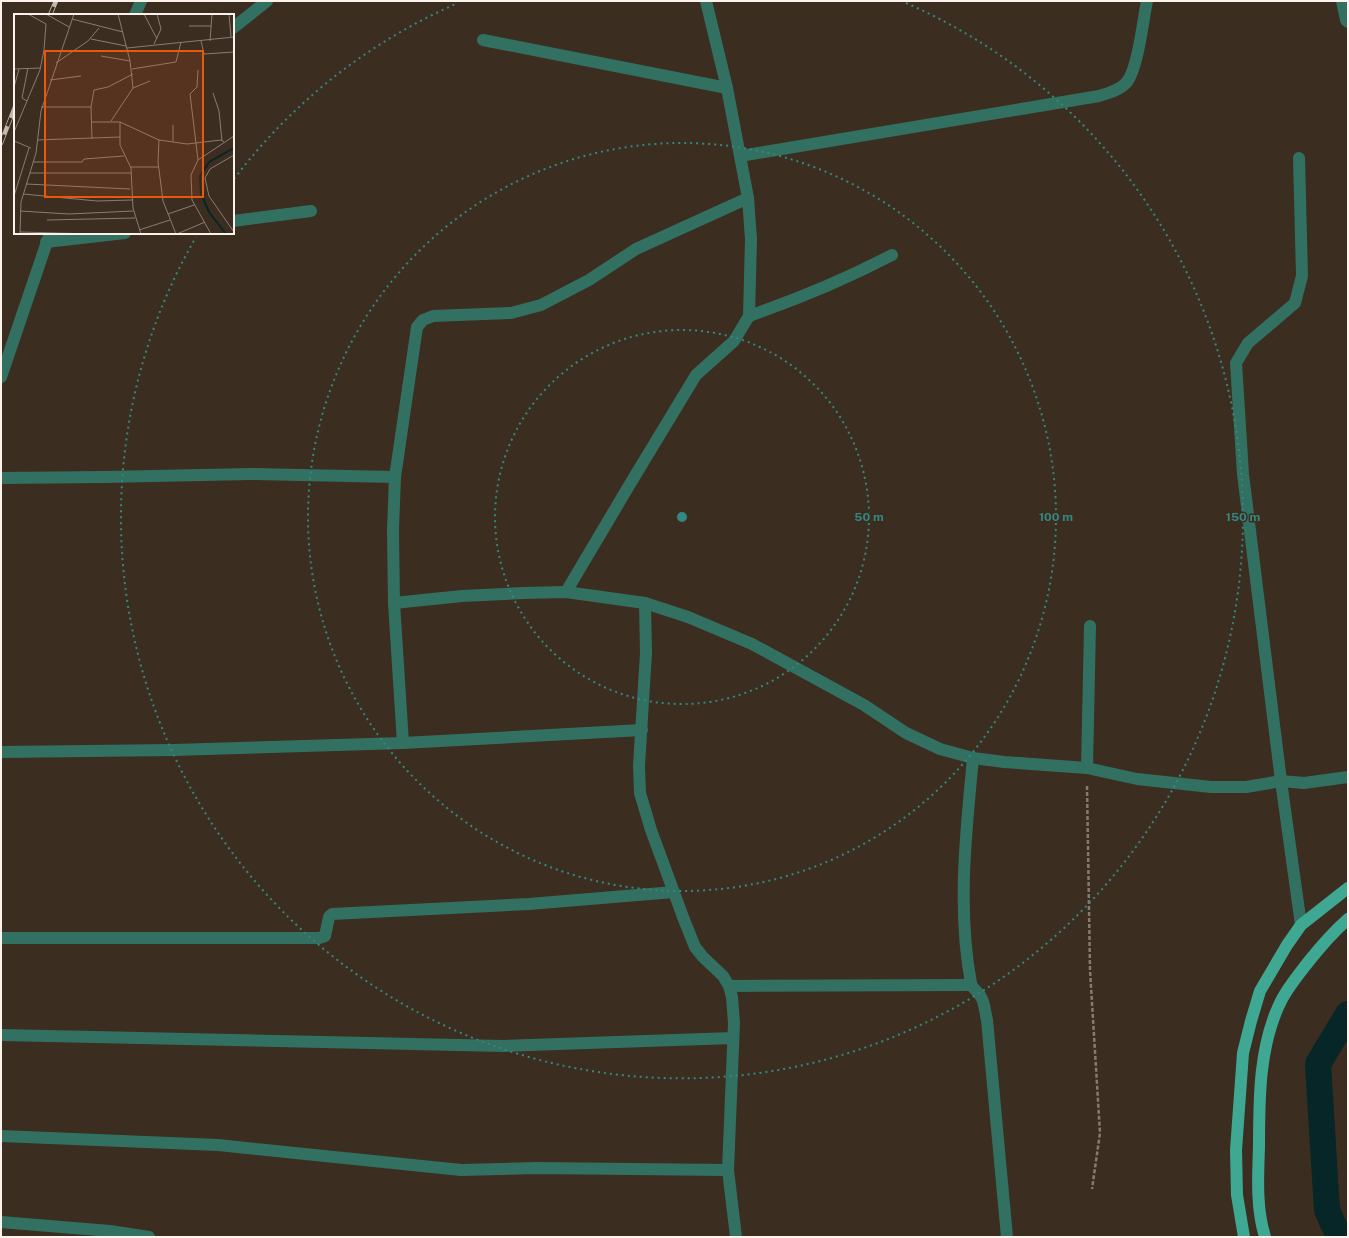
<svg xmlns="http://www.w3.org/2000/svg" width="1349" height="1238" viewBox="0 0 1349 1238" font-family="'Public Sans',sans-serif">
<rect width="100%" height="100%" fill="#3c2d21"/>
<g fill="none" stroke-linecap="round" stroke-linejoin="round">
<path stroke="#062627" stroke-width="26" d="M 1339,1237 L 1327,1210 L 1318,1064 L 1348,1014"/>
<path stroke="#877a6f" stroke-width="2.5" stroke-dasharray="4 2" stroke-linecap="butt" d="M 1087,786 L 1090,970 L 1100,1133 L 1092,1189"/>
<g stroke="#327062" stroke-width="12">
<path d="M 1342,1 L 1346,20 L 1348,22"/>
<path d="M 135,15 L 141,1"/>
<path d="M 233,28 L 267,1"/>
<path d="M 483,40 L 727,88"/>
<path d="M 740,156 L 1099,96 C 1109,93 1120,90 1127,82 C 1138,68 1143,20 1147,1"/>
<path d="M 1299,158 L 1302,276 L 1295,303 L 1248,343 L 1236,363 L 1243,474 L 1281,781 L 1301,925"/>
<path d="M 233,221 L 311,211"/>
<path d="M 46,242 L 125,233"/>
<path d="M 749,316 C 798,299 846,279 892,255"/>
<path d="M 1,377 L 50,233"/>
<path d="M 1,478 L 104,477 L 251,474 L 395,477"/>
<path d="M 566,592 L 630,484 L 696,375 L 734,341 L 749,316 L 751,239 L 748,198 L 727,88 L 706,1"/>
<path d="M 394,603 L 462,596 L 523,593 L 566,592 L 645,603 L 688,617 L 752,644 L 864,705 L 906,733 L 940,749 L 973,758 L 1004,762 L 1087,768 L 1137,779 L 1211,787 L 1246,787 L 1281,781 L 1304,783 L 1348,777"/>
<path d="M 645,603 L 646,653 L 639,766 L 640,793 L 651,830 L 683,917 L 695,947 L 703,957 L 723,976 L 729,986 L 732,997 L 734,1023 L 728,1170 L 736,1237"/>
<path d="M 403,743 L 394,603 L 393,530 L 395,477 L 417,327 L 423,320 L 433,316 L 511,313 L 541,305 L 589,280 L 636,249 L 748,198"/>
<path d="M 1,752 L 174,750 L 403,743 L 642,730"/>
<path d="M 973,758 C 966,833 957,908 971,983 C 972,989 978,991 981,997 C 985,1003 985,1013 987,1020 L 1007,1237"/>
<path d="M 1087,768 L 1090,626"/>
<path d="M 1,938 L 319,938 L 325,936 L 329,917 L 332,914 L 529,904 L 674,892"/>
<path d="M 729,986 L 971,985"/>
<path d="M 1,1035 L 504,1046 L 733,1038"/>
<path d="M 1,1136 L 218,1145 L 461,1170 L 536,1168 L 728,1170"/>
<path d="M 1,1222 L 110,1231 L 149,1237"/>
</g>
<g stroke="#3ea893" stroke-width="12">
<path d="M 1244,1237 L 1237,1195 L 1236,1150 L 1243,1053 L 1251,1021 L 1260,991 L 1287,945 L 1301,925 L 1348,888"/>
<path d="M 1265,1237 C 1256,1208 1258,1177 1259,1147 C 1259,1098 1259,1045 1281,1001 C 1288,987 1299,974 1309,961 C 1321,946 1333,932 1348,919"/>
</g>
<defs>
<g id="rail">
<path d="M 50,15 L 56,1"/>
<path d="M 1,143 L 15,107"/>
</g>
</defs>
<use href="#rail" stroke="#c4b8ae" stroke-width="4.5"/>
<use href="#rail" stroke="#3c2d21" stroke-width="3" stroke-dasharray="9" stroke-linecap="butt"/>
</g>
<g fill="none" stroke="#338981" stroke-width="2" stroke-dasharray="2 4">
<circle cx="682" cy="517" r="187"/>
<circle cx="682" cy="517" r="374"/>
<path d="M234 179A561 561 0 0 1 458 3M906 3A561 561 0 1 1 196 237"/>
</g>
<g transform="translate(14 14)">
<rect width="220" height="220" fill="#3c2d21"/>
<path fill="none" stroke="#062627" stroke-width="2" d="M 212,220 L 195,198 L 187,180 L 186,162 L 195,148 L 220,134"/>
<path fill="none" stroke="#897c71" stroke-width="1" d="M 32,0 L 55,13M 130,0 L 143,25M 215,0 L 217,23M 58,5 L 109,18M 175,12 L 197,12M 77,25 L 112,32M 187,27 L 190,40 L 220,38M 196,27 L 198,0M 140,30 L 147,15 L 143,0M 113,34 L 220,23M 87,42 L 116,47M 42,49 L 74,27 L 85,14M 0,55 L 26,54M 118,55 L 162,48 L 167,28M 184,56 L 183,73 L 176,80 L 184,146M 36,66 L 67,62M 0,73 L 5,55M 119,74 L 136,67M 199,79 L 205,97 L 208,127M 13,87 L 8,84 L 14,54M 27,93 L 77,93M 97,107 L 119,74 L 116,47 L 104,0M 77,108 L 106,108 L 145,126 L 173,130 L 207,126 L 210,128M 106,108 L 106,131 L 117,154 L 119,194 L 127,220M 0,118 L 26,56 L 30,36 L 32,10 L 14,0M 78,125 L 77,93 L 80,76 L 94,73 L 119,60M 23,126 L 106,123M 145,126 L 144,148 L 149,187 L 162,220M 0,127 L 17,134M 159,128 L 159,111M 220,141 L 196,155 L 191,164 L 195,182 L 220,218M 19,148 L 68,148 L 70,145 L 110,142M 116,153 L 145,153M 16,159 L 117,159M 12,170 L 116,175M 9,180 L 83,187 L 118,186M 0,182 L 15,134M 6,197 L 55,200 L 119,197M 154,200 L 180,191M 33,206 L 121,204M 125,216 L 156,206M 6,218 L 80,220M 6,220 L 7,188 L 22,139 L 27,97 L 60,0M 163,220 L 191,208M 197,220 L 178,186 L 177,161 L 184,146 L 220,122"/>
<path fill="#e8590c" fill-opacity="0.15" stroke="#e8590c" stroke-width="2" d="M 31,37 L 189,37 L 189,183 L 31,183 Z"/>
<rect width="220" height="220" fill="none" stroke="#fdf3ea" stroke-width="2"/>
</g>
<circle cx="682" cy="517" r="6" fill="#338981" stroke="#3c2d21" stroke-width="2"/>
<g font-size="12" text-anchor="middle" font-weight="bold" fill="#338981" stroke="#3c2d21" stroke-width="3" stroke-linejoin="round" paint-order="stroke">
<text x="869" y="521">50 m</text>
<text x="1056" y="521">100 m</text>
<text x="1243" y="521">150 m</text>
</g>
<rect width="1349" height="1238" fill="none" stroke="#fdf3ea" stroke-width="4"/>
</svg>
